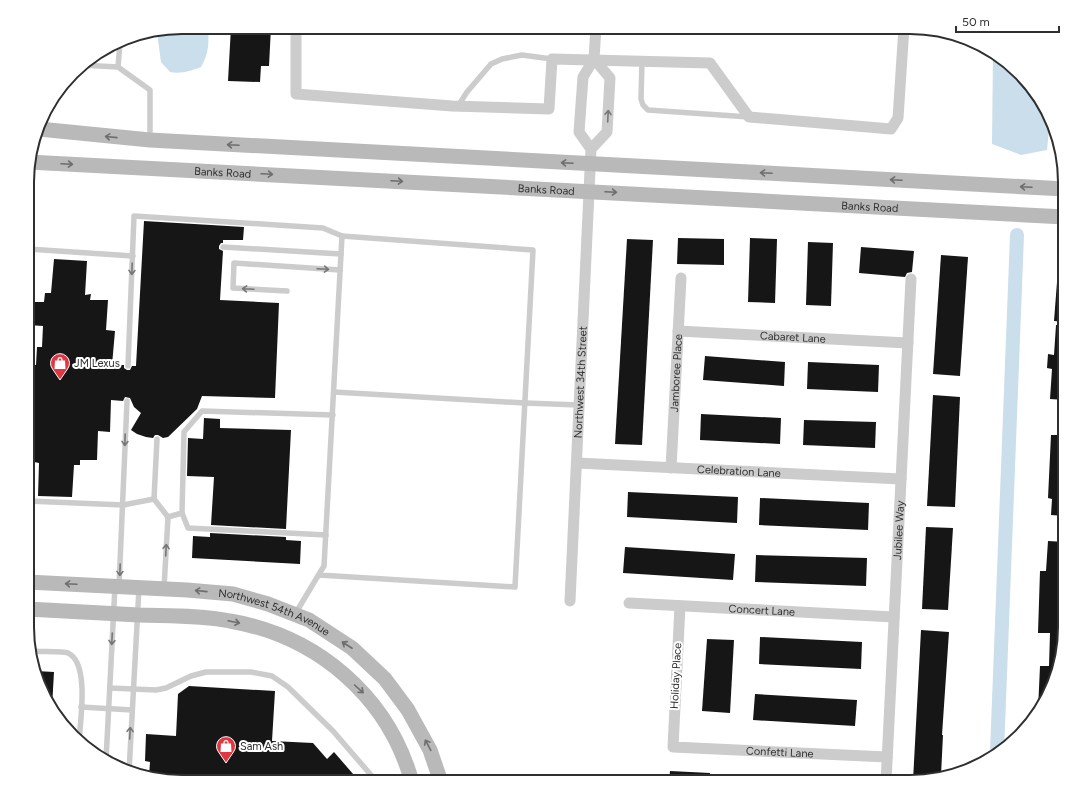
<svg xmlns="http://www.w3.org/2000/svg" width="1092" height="809" viewBox="0 0 1092 809" font-family="Figtree,sans-serif">
<rect width="100%" height="100%" fill="#fff"/>
<g fill="#cadeeb">
<path d="M 182,27 L 208,27 C 209,43 209,53 201,67 C 190,71 181,74 170,72 L 161,62 L 158,40 L 158,31 Z"/>
<path d="M 993,54 L 1012,65 L 1049,114 L 1050,120 L 1047,150 L 1021,155 L 992,144 Z"/>
</g>
<g fill="none" stroke-linecap="round" stroke-linejoin="round">
<path stroke="#cadeeb" stroke-width="14" d="M 997,752 L 1017,235"/>
</g>
<g fill="#161616">
<path d="M 231,27 L 271,27 L 269,66 L 261,66 L 260,82 L 228,81 Z"/>
<path d="M 144,221 L 244,227 L 243,240 L 223,240 L 223,243 L 221,243 L 219,246 L 219,249 L 223,251 L 220,300 L 279,303 L 275,398 L 202,396 L 197,409 L 168,437 L 163,438 L 158,435 L 155,435 L 153,438 L 146,437 L 137,434 L 131,430 L 141,413 L 134,407 L 130,398 L 125,397 L 123,401 L 111,400 L 110,432 L 98,431 L 97,460 L 80,460 L 80,465 L 74,465 L 72,497 L 38,496 L 39,463 L 34,462 L 34,452 L 28,452 L 28,427 L 33,427 L 34,389 L 28,389 L 28,364 L 36,365 L 37,347 L 42,347 L 43,326 L 28,325 L 28,302 L 44,302 L 45,293 L 51,293 L 54,259 L 87,261 L 85,295 L 91,294 L 90,300 L 108,300 L 106,330 L 115,331 L 112,365 L 124,365 L 124,368 L 127,370 L 130,370 L 132,366 L 136,366 Z"/>
<path d="M 678,238 L 724,239 L 724,265 L 677,264 Z"/>
<path d="M 750,238 L 777,239 L 775,303 L 748,302 Z"/>
<path d="M 627,239 L 653,240 L 642,445 L 615,444 Z"/>
<path d="M 808,242 L 833,243 L 831,306 L 806,305 Z"/>
<path d="M 861,247 L 914,251 L 912,272 L 907,273 L 905,277 L 859,273 Z"/>
<path d="M 941,255 L 968,257 L 960,376 L 933,374 Z"/>
<path d="M 1057,282 L 1065,282 L 1065,322 L 1054,321 Z"/>
<path d="M 1056,325 L 1065,325 L 1065,400 L 1050,399 L 1052,369 L 1047,368 L 1048,354 L 1054,355 Z"/>
<path d="M 705,356 L 785,362 L 784,386 L 703,380 Z"/>
<path d="M 808,362 L 879,365 L 878,392 L 807,389 Z"/>
<path d="M 933,395 L 960,397 L 955,507 L 927,506 Z"/>
<path d="M 701,414 L 781,418 L 780,444 L 700,440 Z"/>
<path d="M 204,418 L 220,419 L 220,428 L 291,430 L 286,529 L 211,525 L 214,477 L 187,476 L 188,438 L 203,439 Z"/>
<path d="M 804,420 L 876,422 L 875,448 L 803,445 Z"/>
<path d="M 1051,435 L 1065,435 L 1065,516 L 1051,515 L 1052,499 L 1048,498 Z"/>
<path d="M 628,492 L 738,497 L 737,523 L 627,517 Z"/>
<path d="M 760,498 L 869,503 L 868,530 L 759,525 Z"/>
<path d="M 926,527 L 953,528 L 948,610 L 922,609 Z"/>
<path d="M 210,533 L 286,537 L 286,540 L 301,541 L 300,564 L 192,558 L 193,536 L 210,537 Z"/>
<path d="M 1048,541 L 1065,542 L 1065,637 L 1053,686 L 1038,710 L 1040,666 L 1049,666 L 1050,633 L 1038,633 L 1040,571 L 1046,571 Z"/>
<path d="M 625,547 L 735,554 L 733,580 L 623,573 Z"/>
<path d="M 756,555 L 867,558 L 866,586 L 755,582 Z"/>
<path d="M 921,630 L 949,632 L 942,735 L 943,735 L 941,775 L 913,781 Z"/>
<path d="M 760,637 L 862,642 L 861,669 L 759,664 Z"/>
<path d="M 707,639 L 734,640 L 730,713 L 702,711 Z"/>
<path d="M 36,671 L 54,672 L 52,707 L 43,696 Z"/>
<path d="M 189,686 L 275,691 L 272,741 L 313,743 L 327,759 L 334,752 L 360,782 L 172,782 L 149,776 L 150,762 L 145,761 L 146,734 L 176,736 L 178,694 Z"/>
<path d="M 755,694 L 857,700 L 855,726 L 753,720 Z"/>
<path d="M 670,771 L 710,773 L 710,782 L 669,782 Z"/>
</g>
<g fill="none" stroke-linecap="round" stroke-linejoin="round">
<g stroke="#ccc" stroke-width="5.5">
<path d="M 642,61 L 641,99 L 643,105 L 648,110 L 749,117"/>
<path d="M 80,65 L 118,67 L 120,43"/>
<path d="M 118,67 L 150,90 L 150,140"/>
<path d="M 458,106 L 467,92 L 491,64 L 502,59 L 522,55 L 552,59"/>
<path d="M 223,247 L 341,254"/>
<path d="M 28,249 L 133,256"/>
<path d="M 287,291 L 233,288 L 234,263 L 340,270"/>
<path d="M 128,366 L 134,216 L 323,228 L 342,236"/>
<path d="M 334,392 L 525,403 L 579,405"/>
<path d="M 157,439 L 154,499 L 168,517 L 164,588"/>
<path d="M 28,501 L 123,505 L 154,499"/>
<path d="M 182,513 L 188,528 L 326,535"/>
<path d="M 168,517 L 182,513 L 184,432 L 202,411 L 333,415"/>
<path d="M 119,586 L 127,401"/>
<path d="M 295,614 C 305,598 314,582 324,566 L 342,236 L 533,250 L 515,587 L 319,575"/>
<path d="M 31,651 C 39,652 63,651 68,653 C 90,663 80,722 79,742"/>
<path d="M 110,688 L 156,690 L 166,688 L 191,676 L 206,672 L 251,672 L 272,676 L 288,687 L 333,731 L 377,782"/>
<path d="M 81,707 L 132,710"/>
<path d="M 106,760 L 115,586"/>
<path d="M 129,772 L 139,588"/>
</g>
<g stroke="#ccc" stroke-width="11">
<path d="M 296,27 L 296,94 L 452,106 L 549,109 L 552,59 L 710,63 L 749,117 L 891,129 L 898,118 L 904,27"/>
<path d="M 591,149 L 607,132 L 610,78 L 594,59"/>
<path id="s1" d="M 678,331 L 908,343"/>
<path id="s2" d="M 577,463 L 901,479"/>
<path id="s3" d="M 671,468 L 681,278"/>
<path id="s4" d="M 570,601 L 591,149 L 579,132 L 583,77 L 594,59 L 596,27"/>
<path id="s5" d="M 629,603 L 894,617"/>
<path id="s6" d="M 680,606 L 673,747 L 887,757"/>
<path id="s7" d="M 886,782 L 911,279"/>
</g>
<g stroke="#b9b9b9" stroke-width="15">
<path d="M 39,129 L 150,140 L 1065,189"/>
<path id="s8" d="M 28,162 L 1065,217"/>
<path id="s9" d="M 27,582 L 187,590 L 233,594 L 268,604 L 309,620 L 352,648 L 385,679 L 408,710 L 430,750 L 441,782"/>
<path d="M 27,609 C 65,611 102,613 139,615 C 169,616 200,615 230,621 C 317,636 388,696 412,782"/>
</g>
</g>
<defs><path id="oneway-shaft" d="M-6 0H5M1.5-3L5.5 0L1.5 3" fill="none" stroke-width="1.6" stroke-linecap="round" stroke-linejoin="round"/></defs>
<g stroke="#767676">
<use href="#oneway-shaft" transform="translate(608 116) rotate(-87)"/>
<use href="#oneway-shaft" transform="translate(132 269) rotate(92)"/>
<use href="#oneway-shaft" transform="translate(323 269) rotate(3)"/>
<use href="#oneway-shaft" transform="translate(248 289) rotate(-177)"/>
<use href="#oneway-shaft" transform="translate(125 440) rotate(92)"/>
<use href="#oneway-shaft" transform="translate(166 550) rotate(-87)"/>
<use href="#oneway-shaft" transform="translate(120 570) rotate(92)"/>
<use href="#oneway-shaft" transform="translate(112 639) rotate(93)"/>
<use href="#oneway-shaft" transform="translate(130 733) rotate(-87)"/>
</g>
<g stroke="#6d6d6d">
<use href="#oneway-shaft" transform="translate(111 137) rotate(-174)"/>
<use href="#oneway-shaft" transform="translate(233 145) rotate(-177)"/>
<use href="#oneway-shaft" transform="translate(567 163) rotate(-177)"/>
<use href="#oneway-shaft" transform="translate(67 164) rotate(3)"/>
<use href="#oneway-shaft" transform="translate(766 173) rotate(-177)"/>
<use href="#oneway-shaft" transform="translate(267 174) rotate(3)"/>
<use href="#oneway-shaft" transform="translate(896 180) rotate(-177)"/>
<use href="#oneway-shaft" transform="translate(397 181) rotate(3)"/>
<use href="#oneway-shaft" transform="translate(1026 187) rotate(-177)"/>
<use href="#oneway-shaft" transform="translate(611 192) rotate(3)"/>
<use href="#oneway-shaft" transform="translate(71 584) rotate(-177)"/>
<use href="#oneway-shaft" transform="translate(201 591) rotate(-174)"/>
<use href="#oneway-shaft" transform="translate(234 622) rotate(12)"/>
<use href="#oneway-shaft" transform="translate(347 645) rotate(-147)"/>
<use href="#oneway-shaft" transform="translate(359 689) rotate(42)"/>
<use href="#oneway-shaft" transform="translate(428 745) rotate(-118)"/>
</g>
<defs>
<symbol id="shop-pin" viewBox="-11 -11 22 30"><path d="M0 17L-7.5 6A9.5 9.5 0 1 1 7.5 6Z" fill="#e03743" stroke="#fff"/><path d="M-5-2.5h2.3a2.7 3.5 0 0 1 5.4 0H5L5.5 6h-11ZM-1.5-2.5h3a1.5 2.3 0 0 0-3 0Z" fill="#fff"/></symbol>
</defs>
<g fill-rule="evenodd">
<use href="#shop-pin" x="49" y="352" width="22" height="30"/>
<use href="#shop-pin" x="215" y="735" width="22" height="30"/>
</g>
<g text-anchor="middle" dominant-baseline="central" stroke-width="4" stroke-linejoin="round" paint-order="stroke">
<g font-size="11" fill="#2f2f2f" stroke="#fff">
<text stroke="none"><textPath href="#s8" startOffset="195">Banks Road</textPath></text>
<text stroke="none"><textPath href="#s8" startOffset="519">Banks Road</textPath></text>
<text stroke="none"><textPath href="#s8" startOffset="843">Banks Road</textPath></text>
<text stroke="none"><textPath href="#s1" startOffset="115">Cabaret Lane</textPath></text>
<text stroke="none"><textPath href="#s3" startOffset="95">Jamboree Place</textPath></text>
<text stroke="none"><textPath href="#s4" startOffset="219">Northwest 34th Street</textPath></text>
<text stroke="none"><textPath href="#s2" startOffset="162">Celebration Lane</textPath></text>
<text stroke="none"><textPath href="#s7" startOffset="252">Jubilee Way</textPath></text>
<text stroke="none"><textPath href="#s5" startOffset="133">Concert Lane</textPath></text>
<text stroke="none"><textPath href="#s9" startOffset="251">Northwest 54th Avenue</textPath></text>
<text transform="translate(676 676) rotate(-87)">Holiday Place</text>
<text stroke="none"><textPath href="#s6" startOffset="248">Confetti Lane</textPath></text>
</g>
<g font-size="11" fill="#2f2f2f" stroke="#fff" text-anchor="start">
<text x="74" y="363">JM Lexus</text>
<text x="240" y="746">Sam Ash</text>
</g>
</g>
<path d="M0 0H1092V809H0ZM182 34H910A148 148 0 0 1 1058 182V627A148 148 0 0 1 910 775H182A148 148 0 0 1 34 627V182A148 148 0 0 1 182 34Z" fill="#fff" fill-rule="evenodd"/>
<path fill="none" stroke="#2f2f2f" stroke-width="2" d="M182 34H910A148 148 0 0 1 1058 182V627A148 148 0 0 1 910 775H182A148 148 0 0 1 34 627V182A148 148 0 0 1 182 34Z"/>
<path d="M956 26v6h103v-6" fill="none" stroke="#2f2f2f" stroke-width="2"/>
<text x="962" y="26" font-size="12" fill="#2f2f2f" stroke="#ffffff" stroke-width="3" paint-order="stroke">50 m</text>
</svg>
